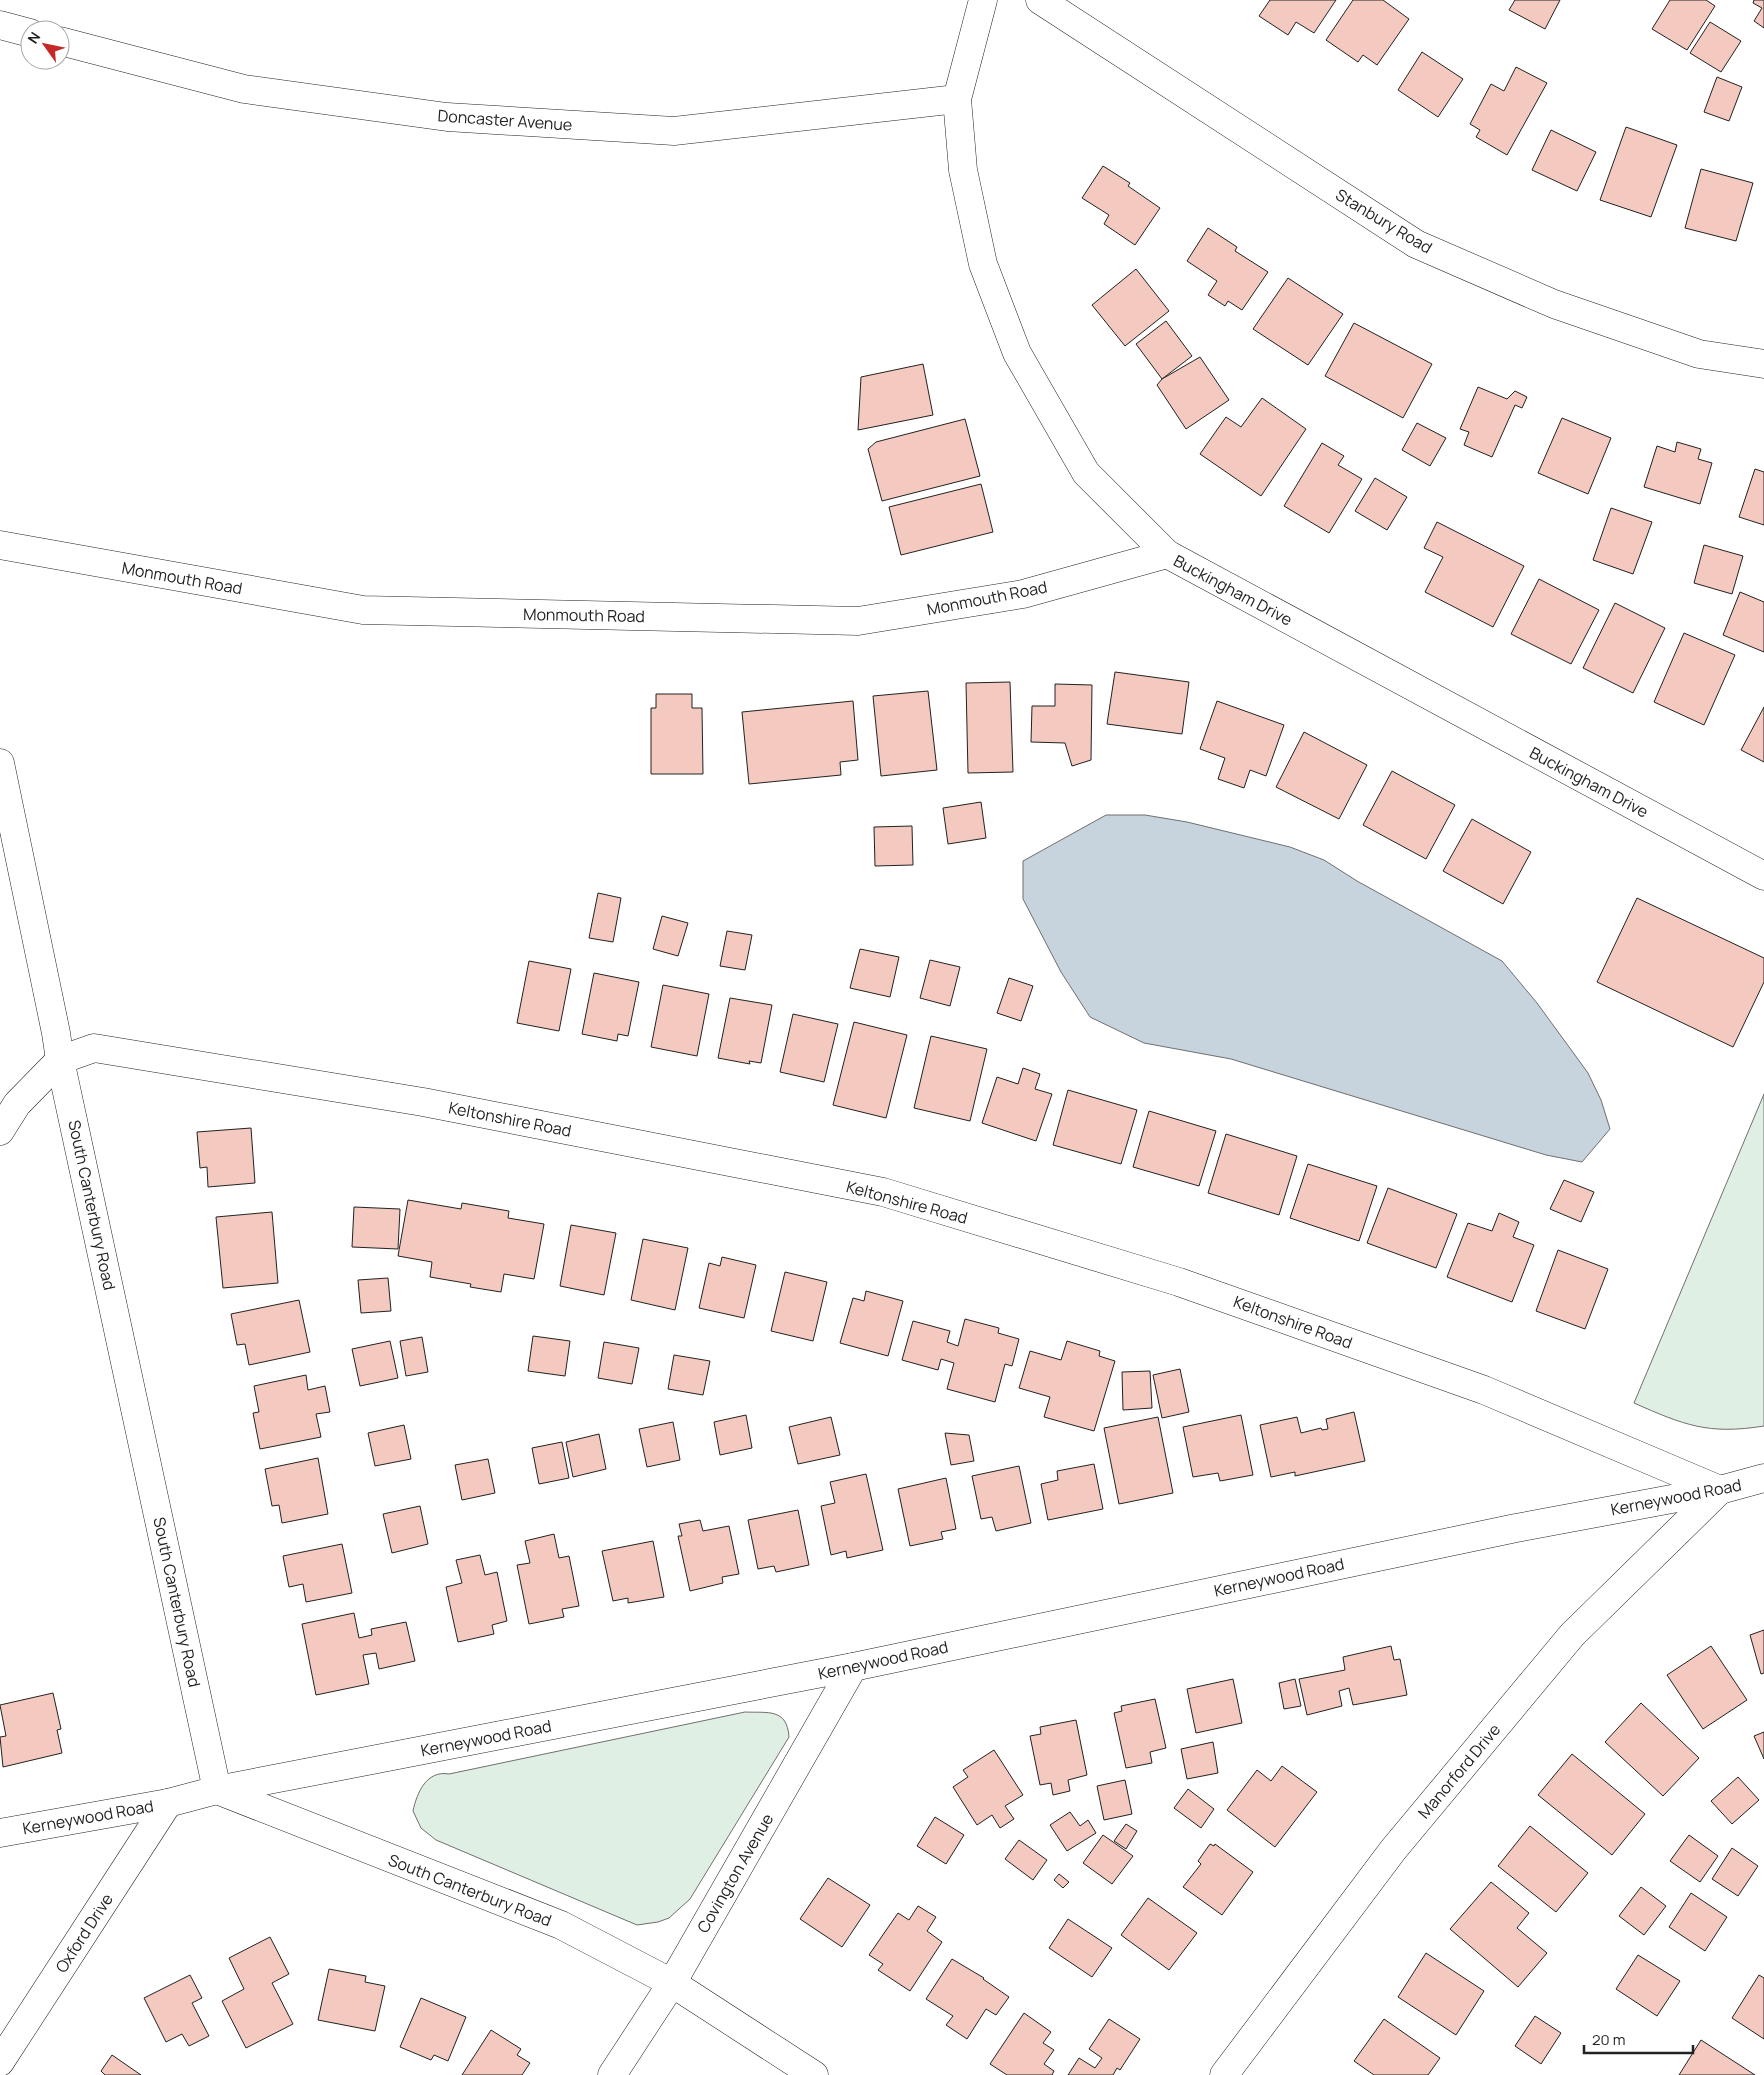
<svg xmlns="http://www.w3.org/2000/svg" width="1764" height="2075" viewBox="0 0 1764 2075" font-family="Manrope,sans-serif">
<rect width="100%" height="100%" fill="#fff"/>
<g fill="#e0efe3" stroke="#6f6f6f">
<path d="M 1764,1094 L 1764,1426 C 1708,1435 1684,1425 1634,1403 Z"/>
<path d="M 745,1712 C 768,1713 787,1708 789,1737 L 690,1899 L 669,1918 L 658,1922 L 637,1925 L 436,1840 L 421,1828 L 413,1811 C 417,1792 427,1770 449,1774 Z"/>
</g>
<path fill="#c7d3dd" stroke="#6f6f6f" d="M 1106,815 L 1145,815 L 1187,822 L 1290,847 L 1324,860 L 1357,881 L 1502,961 L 1537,1003 L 1588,1073 L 1601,1100 L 1610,1129 L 1582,1162 L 1546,1155 L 1231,1059 L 1144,1043 L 1090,1017 L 1061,972 L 1023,899 L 1023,861 Z"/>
<g fill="#f3c9c0" stroke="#222">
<path d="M 1270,0 L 1336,0 L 1314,33 L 1296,22 L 1288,35 L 1259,16 Z"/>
<path d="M 1353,0 L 1383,0 L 1409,19 L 1377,65 L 1363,55 L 1358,62 L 1326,40 Z"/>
<path d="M 1515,0 L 1560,0 L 1545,29 L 1509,10 Z"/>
<path d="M 1670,0 L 1706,0 L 1715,6 L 1687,50 L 1652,29 Z"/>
<path d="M 1754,0 L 1764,0 L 1764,28 L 1754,21 L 1762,8 L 1753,3 Z"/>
<path d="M 1710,22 L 1741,41 L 1721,72 L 1690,53 Z"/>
<path d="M 1422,52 L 1463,79 L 1438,117 L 1398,90 Z"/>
<path d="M 1516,67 L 1547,83 L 1507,155 L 1476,137 L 1480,130 L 1470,124 L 1491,84 L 1504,91 Z"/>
<path d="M 1717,77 L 1742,87 L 1729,121 L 1704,112 Z"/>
<path d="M 1626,127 L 1677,145 L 1651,217 L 1600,200 Z"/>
<path d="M 1551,130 L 1596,152 L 1577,191 L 1532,170 Z"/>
<path d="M 1103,166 L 1130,183 L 1128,186 L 1160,208 L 1135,245 L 1104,224 L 1109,215 L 1082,198 Z"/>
<path d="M 1701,169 L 1753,183 L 1736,241 L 1685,228 Z"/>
<path d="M 1208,228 L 1237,247 L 1235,251 L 1268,272 L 1242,310 L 1228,301 L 1225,306 L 1208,295 L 1217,281 L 1187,261 Z"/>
<path d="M 1136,269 L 1169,311 L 1125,346 L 1092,305 Z"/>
<path d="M 1288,278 L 1343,314 L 1308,365 L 1253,329 Z"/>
<path d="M 1166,321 L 1192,356 L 1162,379 L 1136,344 Z"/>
<path d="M 1354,323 L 1432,364 L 1403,418 L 1325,376 Z"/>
<path d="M 1200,357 L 1229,400 L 1186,429 L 1157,385 L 1162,379 Z"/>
<path d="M 923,364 L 933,415 L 858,430 L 861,377 Z"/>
<path d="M 1478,387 L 1507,399 L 1515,391 L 1527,397 L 1522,408 L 1515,405 L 1492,457 L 1464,445 L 1469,432 L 1460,429 Z"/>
<path d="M 1262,398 L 1306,429 L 1261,496 L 1200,454 L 1226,417 L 1241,427 Z"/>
<path d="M 1562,418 L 1611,438 L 1588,494 L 1538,473 Z"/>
<path d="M 965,419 L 980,476 L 882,501 L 868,449 L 876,442 Z"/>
<path d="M 1417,423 L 1446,438 L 1430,466 L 1402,450 Z"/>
<path d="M 1677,442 L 1701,449 L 1698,459 L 1712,463 L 1700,504 L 1644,487 L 1657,446 L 1675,452 Z"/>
<path d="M 1322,443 L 1344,456 L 1338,465 L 1362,479 L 1329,533 L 1284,506 Z"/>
<path d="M 1755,469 L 1764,472 L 1764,525 L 1739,517 Z"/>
<path d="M 1375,478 L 1407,497 L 1387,530 L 1355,511 Z"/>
<path d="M 981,484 L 993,532 L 901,555 L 889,507 Z"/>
<path d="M 1611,508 L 1652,522 L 1633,574 L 1593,560 Z"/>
<path d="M 1437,522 L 1524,566 L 1493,627 L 1425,592 L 1443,557 L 1424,548 Z"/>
<path d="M 1704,545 L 1743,556 L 1732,594 L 1694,583 Z"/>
<path d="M 1539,579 L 1599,610 L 1571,664 L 1511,634 Z"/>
<path d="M 1740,592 L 1764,602 L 1764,652 L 1723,635 Z"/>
<path d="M 1615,603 L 1665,628 L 1633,693 L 1583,668 Z"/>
<path d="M 1684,633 L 1735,655 L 1704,725 L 1654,702 Z"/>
<path d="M 1115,672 L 1189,682 L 1182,734 L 1107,724 Z"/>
<path d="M 1010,682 L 1013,772 L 968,773 L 966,683 Z"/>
<path d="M 1055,684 L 1092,685 L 1091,760 L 1072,766 L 1065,743 L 1031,742 L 1032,706 L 1055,706 Z"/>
<path d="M 928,691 L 937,770 L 881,776 L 873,696 Z"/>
<path d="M 656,694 L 692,694 L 692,708 L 702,708 L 703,774 L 651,774 L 651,708 L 656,708 Z"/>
<path d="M 853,701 L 858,760 L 840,762 L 841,775 L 749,784 L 742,712 Z"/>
<path d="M 1217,701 L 1284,725 L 1266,776 L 1250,770 L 1244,788 L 1218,779 L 1225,758 L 1200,749 Z"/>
<path d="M 1764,707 L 1764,762 L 1741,750 Z"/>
<path d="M 1304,732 L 1367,765 L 1339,819 L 1276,787 Z"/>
<path d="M 1392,771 L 1455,805 L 1426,859 L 1363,825 Z"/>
<path d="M 981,802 L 986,838 L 948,844 L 943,808 Z"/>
<path d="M 1472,819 L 1531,852 L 1503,904 L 1443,871 Z"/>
<path d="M 912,826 L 913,865 L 875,866 L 874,827 Z"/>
<path d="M 598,893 L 621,898 L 613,942 L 589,938 Z"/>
<path d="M 1637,898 L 1764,958 L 1764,982 L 1733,1047 L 1597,982 Z"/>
<path d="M 662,916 L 688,923 L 678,956 L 653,949 Z"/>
<path d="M 727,931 L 752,935 L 745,970 L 720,966 Z"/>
<path d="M 860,949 L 899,957 L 890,997 L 850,988 Z"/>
<path d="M 930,960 L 960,967 L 950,1006 L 920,998 Z"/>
<path d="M 529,961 L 571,969 L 559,1031 L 517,1023 Z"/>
<path d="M 594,973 L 639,982 L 628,1036 L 618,1034 L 617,1041 L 582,1034 Z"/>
<path d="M 1009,978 L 1033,986 L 1021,1021 L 997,1013 Z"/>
<path d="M 663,985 L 709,994 L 697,1056 L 651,1047 Z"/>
<path d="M 730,998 L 772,1005 L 761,1063 L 749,1061 L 750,1064 L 718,1058 Z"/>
<path d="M 793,1014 L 838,1024 L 824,1082 L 780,1072 Z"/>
<path d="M 854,1022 L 907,1035 L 886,1118 L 833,1105 Z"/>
<path d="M 931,1036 L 987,1049 L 970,1121 L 914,1108 Z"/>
<path d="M 1023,1068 L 1040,1074 L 1035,1089 L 1052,1094 L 1036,1141 L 982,1123 L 997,1077 L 1018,1084 Z"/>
<path d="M 1068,1090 L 1137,1110 L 1121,1164 L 1053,1145 Z"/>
<path d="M 1149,1111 L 1216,1131 L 1199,1186 L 1133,1167 Z"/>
<path d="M 251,1128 L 255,1183 L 208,1187 L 207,1167 L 200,1168 L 197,1132 Z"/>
<path d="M 1226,1134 L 1297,1156 L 1279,1215 L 1208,1193 Z"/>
<path d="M 1308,1164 L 1377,1186 L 1359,1241 L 1290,1218 Z"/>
<path d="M 1564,1180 L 1594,1192 L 1581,1222 L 1550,1209 Z"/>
<path d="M 1388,1188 L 1457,1214 L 1436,1268 L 1367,1243 Z"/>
<path d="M 408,1200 L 461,1209 L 462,1203 L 509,1211 L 508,1218 L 544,1224 L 534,1279 L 504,1274 L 501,1292 L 470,1287 L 471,1284 L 430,1277 L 432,1262 L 398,1256 Z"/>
<path d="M 354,1207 L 400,1209 L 398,1249 L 352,1247 Z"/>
<path d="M 272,1212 L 278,1283 L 223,1288 L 216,1217 Z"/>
<path d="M 1499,1213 L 1519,1222 L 1513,1237 L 1534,1245 L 1512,1302 L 1447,1277 L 1468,1223 L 1492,1231 Z"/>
<path d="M 571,1225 L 616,1233 L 604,1295 L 560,1286 Z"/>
<path d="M 643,1239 L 688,1248 L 675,1310 L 631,1300 Z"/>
<path d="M 1558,1250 L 1608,1269 L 1585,1329 L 1536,1311 Z"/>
<path d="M 722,1257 L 756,1265 L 744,1318 L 699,1308 L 709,1263 L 720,1266 Z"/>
<path d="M 785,1272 L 827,1282 L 813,1341 L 771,1331 Z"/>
<path d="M 388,1278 L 391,1311 L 361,1313 L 358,1280 Z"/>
<path d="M 866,1291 L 903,1301 L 888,1356 L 840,1343 L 853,1298 L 864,1301 Z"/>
<path d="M 299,1300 L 310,1352 L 249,1365 L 245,1344 L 237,1345 L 231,1314 Z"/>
<path d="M 965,1319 L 999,1328 L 998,1333 L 1019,1339 L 1012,1366 L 1005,1364 L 995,1402 L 947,1389 L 954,1363 L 941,1359 L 938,1370 L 902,1360 L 913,1321 L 950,1331 L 947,1342 L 958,1346 Z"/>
<path d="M 533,1336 L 570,1341 L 565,1376 L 528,1371 Z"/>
<path d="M 422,1337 L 428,1372 L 406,1376 L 400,1341 Z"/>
<path d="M 390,1341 L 398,1378 L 360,1386 L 352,1349 Z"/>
<path d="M 1067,1341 L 1100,1351 L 1099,1356 L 1115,1361 L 1094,1431 L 1044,1417 L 1050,1397 L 1019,1388 L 1030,1351 L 1061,1360 Z"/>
<path d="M 604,1342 L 639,1348 L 632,1384 L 598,1378 Z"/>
<path d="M 674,1355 L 710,1361 L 703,1395 L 668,1389 Z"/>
<path d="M 1180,1369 L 1189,1412 L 1162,1418 L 1153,1375 Z"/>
<path d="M 1150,1371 L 1152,1408 L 1123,1410 L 1122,1372 Z"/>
<path d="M 306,1375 L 308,1390 L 325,1386 L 330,1412 L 316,1414 L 321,1437 L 260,1449 L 253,1413 L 259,1412 L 254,1386 Z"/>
<path d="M 1354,1412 L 1365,1461 L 1295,1476 L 1295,1472 L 1271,1477 L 1260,1425 L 1297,1417 L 1301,1433 L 1321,1428 L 1322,1430 L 1328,1429 L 1326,1419 Z"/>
<path d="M 746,1415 L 752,1448 L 720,1455 L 714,1422 Z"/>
<path d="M 1241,1415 L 1253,1475 L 1220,1481 L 1218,1473 L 1193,1477 L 1183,1427 Z"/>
<path d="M 831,1417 L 840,1455 L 798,1464 L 789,1427 Z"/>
<path d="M 1158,1417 L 1173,1493 L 1119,1504 L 1104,1428 Z"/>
<path d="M 673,1422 L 680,1460 L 647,1467 L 639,1429 Z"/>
<path d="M 404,1425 L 411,1459 L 375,1466 L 368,1433 Z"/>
<path d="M 945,1433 L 969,1435 L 974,1461 L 951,1465 Z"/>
<path d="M 599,1434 L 606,1469 L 573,1477 L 566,1442 Z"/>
<path d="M 562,1442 L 569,1478 L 539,1484 L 532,1448 Z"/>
<path d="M 318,1458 L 328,1514 L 282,1523 L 279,1505 L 272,1506 L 265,1469 Z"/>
<path d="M 488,1459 L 495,1493 L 462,1500 L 455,1465 Z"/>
<path d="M 1094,1464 L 1103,1509 L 1048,1520 L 1041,1484 L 1058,1480 L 1057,1471 Z"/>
<path d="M 1019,1466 L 1031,1523 L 996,1531 L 992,1517 L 981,1519 L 972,1476 Z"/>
<path d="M 866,1474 L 883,1550 L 847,1558 L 846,1551 L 831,1555 L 821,1506 L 835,1503 L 830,1482 Z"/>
<path d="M 946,1478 L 956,1529 L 941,1532 L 943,1539 L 910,1546 L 898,1489 Z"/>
<path d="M 420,1506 L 428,1544 L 392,1553 L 383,1514 Z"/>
<path d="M 798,1510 L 809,1565 L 776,1572 L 774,1566 L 758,1569 L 748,1520 Z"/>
<path d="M 700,1520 L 703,1531 L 729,1526 L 739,1574 L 722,1577 L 723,1583 L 690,1591 L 678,1536 L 682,1536 L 679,1524 Z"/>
<path d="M 554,1534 L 559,1558 L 569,1556 L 579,1606 L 562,1609 L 564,1617 L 529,1624 L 517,1565 L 530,1563 L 525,1541 Z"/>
<path d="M 653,1541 L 664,1597 L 628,1603 L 628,1598 L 613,1601 L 602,1551 Z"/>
<path d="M 342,1544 L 352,1593 L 306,1602 L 303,1584 L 289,1587 L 283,1556 Z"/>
<path d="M 480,1555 L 485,1575 L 497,1572 L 507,1621 L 492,1625 L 494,1634 L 458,1642 L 446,1587 L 462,1583 L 456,1560 Z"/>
<path d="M 354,1613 L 359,1638 L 372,1635 L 371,1629 L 406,1622 L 415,1661 L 379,1669 L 376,1653 L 363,1655 L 369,1684 L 316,1695 L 302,1624 Z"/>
<path d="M 1764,1630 L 1764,1673 L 1761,1674 L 1750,1635 Z"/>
<path d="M 1391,1646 L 1394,1660 L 1400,1659 L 1407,1695 L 1353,1705 L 1349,1688 L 1339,1691 L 1342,1706 L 1307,1715 L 1299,1679 L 1345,1670 L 1343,1657 Z"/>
<path d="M 1711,1646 L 1747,1700 L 1703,1729 L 1667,1675 Z"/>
<path d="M 1233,1679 L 1242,1723 L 1196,1733 L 1187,1689 Z"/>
<path d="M 1295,1679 L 1301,1706 L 1284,1709 L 1279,1683 Z"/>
<path d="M 53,1693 L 61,1729 L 57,1730 L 62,1753 L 3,1767 L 0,1737 L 6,1736 L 0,1705 Z"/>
<path d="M 1155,1699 L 1166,1748 L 1150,1752 L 1152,1763 L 1126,1768 L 1114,1713 L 1122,1711 L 1121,1706 Z"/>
<path d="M 1641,1703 L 1699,1758 L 1663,1796 L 1605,1742 Z"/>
<path d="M 1076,1720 L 1087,1775 L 1068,1780 L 1070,1791 L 1053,1795 L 1051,1783 L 1040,1785 L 1030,1736 L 1041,1734 L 1040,1727 Z"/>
<path d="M 1764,1732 L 1764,1759 L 1754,1736 Z"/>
<path d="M 1213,1742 L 1218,1773 L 1187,1779 L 1181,1749 Z"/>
<path d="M 994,1750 L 1023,1795 L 1005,1806 L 1014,1819 L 1000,1828 L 992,1815 L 977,1825 L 953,1787 L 968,1777 L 963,1770 Z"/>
<path d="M 1572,1754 L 1645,1814 L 1612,1855 L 1538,1795 Z"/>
<path d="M 1282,1766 L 1317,1792 L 1275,1847 L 1227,1810 L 1257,1770 L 1271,1781 Z"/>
<path d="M 1738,1777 L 1759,1800 L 1732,1824 L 1711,1801 Z"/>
<path d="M 1125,1780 L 1132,1814 L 1104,1820 L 1097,1786 Z"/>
<path d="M 1188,1789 L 1214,1809 L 1201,1828 L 1174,1808 Z"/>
<path d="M 1070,1812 L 1080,1826 L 1088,1820 L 1096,1833 L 1067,1851 L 1050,1825 Z"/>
<path d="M 935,1817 L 964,1835 L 946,1864 L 917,1846 Z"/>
<path d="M 1126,1824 L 1137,1831 L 1126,1849 L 1114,1841 Z"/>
<path d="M 1530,1826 L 1588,1873 L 1556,1912 L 1498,1866 Z"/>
<path d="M 1103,1835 L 1133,1856 L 1112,1884 L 1083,1863 Z"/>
<path d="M 1689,1835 L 1718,1856 L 1700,1882 L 1670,1861 Z"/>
<path d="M 1019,1840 L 1047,1860 L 1033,1880 L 1005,1859 Z"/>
<path d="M 1210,1844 L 1214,1846 L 1215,1844 L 1253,1872 L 1222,1915 L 1183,1887 L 1201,1864 L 1198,1861 Z"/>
<path d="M 1732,1848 L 1758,1866 L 1738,1896 L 1712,1879 Z"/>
<path d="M 1059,1874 L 1069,1882 L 1063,1888 L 1054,1880 Z"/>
<path d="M 828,1878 L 870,1905 L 842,1947 L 800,1919 Z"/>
<path d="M 1491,1882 L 1529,1913 L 1517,1928 L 1547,1953 L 1518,1987 L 1450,1929 Z"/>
<path d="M 1641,1887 L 1666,1906 L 1644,1935 L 1619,1916 Z"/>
<path d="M 1691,1893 L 1727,1917 L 1705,1951 L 1669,1927 Z"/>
<path d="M 1148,1898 L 1197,1933 L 1169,1970 L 1121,1935 Z"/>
<path d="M 918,1906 L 936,1917 L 927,1931 L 942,1942 L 910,1991 L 878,1970 L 883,1964 L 869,1955 L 898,1913 L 909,1920 Z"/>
<path d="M 1068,1919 L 1112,1948 L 1092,1977 L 1049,1948 Z"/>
<path d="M 270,1937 L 289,1974 L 272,1983 L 293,2024 L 246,2048 L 222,2001 L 244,1989 L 229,1958 Z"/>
<path d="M 1426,1953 L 1484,1991 L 1456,2035 L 1398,1997 Z"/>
<path d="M 1638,1955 L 1680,1981 L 1657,2016 L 1616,1989 Z"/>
<path d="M 952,1959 L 984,1978 L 983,1979 L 1009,1997 L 996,2015 L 986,2009 L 967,2039 L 946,2025 L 953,2016 L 926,1999 Z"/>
<path d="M 329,1969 L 366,1976 L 365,1982 L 385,1986 L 375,2031 L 318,2020 Z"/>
<path d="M 190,1975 L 202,1998 L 192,2003 L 209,2036 L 189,2046 L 182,2034 L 166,2042 L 144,1998 Z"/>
<path d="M 1759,1975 L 1764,1978 L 1764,2039 L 1732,2018 Z"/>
<path d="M 421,1998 L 466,2017 L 448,2061 L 434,2055 L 431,2060 L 400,2047 Z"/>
<path d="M 1024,2013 L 1051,2032 L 1043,2043 L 1054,2050 L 1044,2064 L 1054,2071 L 1052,2075 L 1007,2075 L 990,2064 Z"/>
<path d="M 1535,2016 L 1561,2033 L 1541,2064 L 1515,2046 Z"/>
<path d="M 1109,2019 L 1140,2039 L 1120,2070 L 1117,2068 L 1113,2075 L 1068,2075 L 1079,2058 L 1095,2068 L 1102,2058 L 1089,2049 Z"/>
<path d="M 1384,2019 L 1440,2058 L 1428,2075 L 1374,2075 L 1354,2061 Z"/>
<path d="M 491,2030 L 521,2049 L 517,2055 L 530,2063 L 522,2075 L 462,2075 Z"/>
<path d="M 1701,2040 L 1755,2075 L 1679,2075 Z"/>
<path d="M 112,2055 L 141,2075 L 105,2075 L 101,2071 Z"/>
</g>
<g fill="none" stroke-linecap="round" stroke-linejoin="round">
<defs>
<g id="minor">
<path d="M 983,0 L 957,99 L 963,170 L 983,264 L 1017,353 L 1086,473 L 1167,554 L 1764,876"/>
<path d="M 1040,0 L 1416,244 L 1554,304 L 1699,354 L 1764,364"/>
<path d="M 0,25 L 30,33"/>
<path d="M 60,41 L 244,89 L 447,117 L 674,131 L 957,99"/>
<path d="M 0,545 L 363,610 L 858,621 L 1023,594 L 1167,554"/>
<path d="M 0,763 L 56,1033 L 60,1060 L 217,1790 L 561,1925 L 672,1983 L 814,2075"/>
<path d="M 0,1131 L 17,1104 L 60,1060 L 94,1048 L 423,1102 L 883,1192 L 1179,1282 L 1484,1390 L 1720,1490 L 1572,1635 L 1393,1850 L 1224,2075"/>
<path d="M 0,1833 L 168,1803 L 217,1790 L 853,1667 L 1516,1528 L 1720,1490 L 1764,1478"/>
<path d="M 0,2062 L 168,1803"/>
<path d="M 612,2075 L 672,1983 L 853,1667"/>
</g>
</defs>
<use href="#minor" stroke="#222" stroke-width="29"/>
<use href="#minor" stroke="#fff" stroke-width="28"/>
</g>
<g text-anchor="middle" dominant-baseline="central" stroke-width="4" stroke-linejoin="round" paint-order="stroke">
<g font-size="16" fill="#222" stroke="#fff">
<text transform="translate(505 120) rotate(4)">Doncaster Avenue</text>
<text transform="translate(1384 221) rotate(31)">Stanbury Road</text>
<text transform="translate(182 578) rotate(10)">Monmouth Road</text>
<text transform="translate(1233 590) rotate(28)">Buckingham Drive</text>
<text transform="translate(987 598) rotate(-11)">Monmouth Road</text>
<text transform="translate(584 615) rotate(1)">Monmouth Road</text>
<text transform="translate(1589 782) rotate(28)">Buckingham Drive</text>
<text transform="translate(510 1119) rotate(11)">Keltonshire Road</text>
<text transform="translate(907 1202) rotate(15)">Keltonshire Road</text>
<text transform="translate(92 1205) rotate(78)">South Canterbury Road</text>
<text transform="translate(1293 1322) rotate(20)">Keltonshire Road</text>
<text transform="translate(1676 1497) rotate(-11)">Kerneywood Road</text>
<text transform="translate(1279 1577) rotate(-12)">Kerneywood Road</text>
<text transform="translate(177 1602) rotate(78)">South Canterbury Road</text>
<text transform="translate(883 1660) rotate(-12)">Kerneywood Road</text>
<text transform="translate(486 1738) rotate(-11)">Kerneywood Road</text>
<text transform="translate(1459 1771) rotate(-50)">Manorford Drive</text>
<text transform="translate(88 1817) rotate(-10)">Kerneywood Road</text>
<text transform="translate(735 1873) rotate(-60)">Covington Avenue</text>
<text transform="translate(470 1890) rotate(21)">South Canterbury Road</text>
<text transform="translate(84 1933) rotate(-57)">Oxford Drive</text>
</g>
</g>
<g transform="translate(45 45) rotate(303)"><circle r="24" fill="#ffffff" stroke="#a7a7a7"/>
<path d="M0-4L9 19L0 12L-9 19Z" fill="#c62828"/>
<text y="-8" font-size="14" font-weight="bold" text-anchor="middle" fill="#222222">N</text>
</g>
<path d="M1584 2045v8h109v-8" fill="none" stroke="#222222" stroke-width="2.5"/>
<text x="1592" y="2045" font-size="15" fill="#222222" stroke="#ffffff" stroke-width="4" paint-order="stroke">20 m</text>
</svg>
